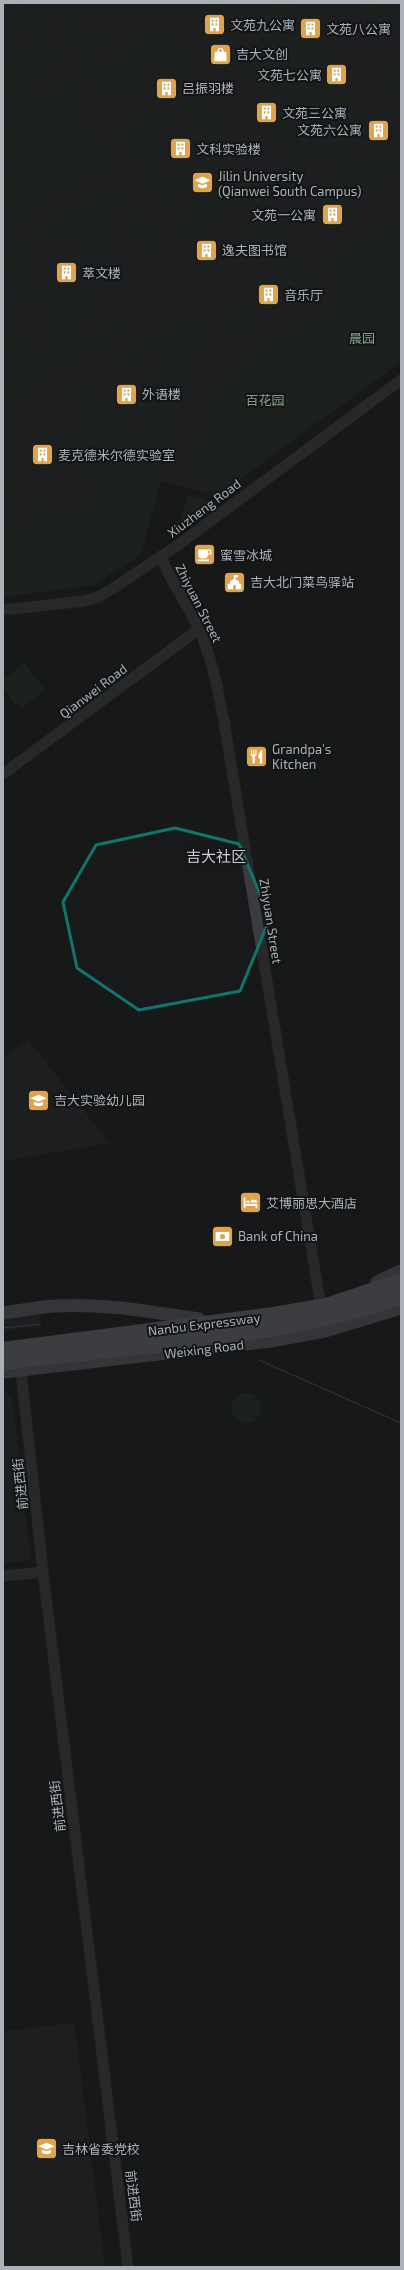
<svg xmlns="http://www.w3.org/2000/svg" width="404" height="2270" viewBox="0 0 404 2270" font-family="'Exo 2','Noto Sans SC',sans-serif">
<rect width="100%" height="100%" fill="#18191a"/>
<g fill="#252527">
<path d="M 3,3 L 401,3 L 401,362 L 217,496 L 161,481 L 141,555 L 94,585 L 3,597 Z"/>
<path d="M 28,1039 L 109,1143 L 3,1161 L 3,1057 Z"/>
<path d="M 40,1315 L 41,1326 L 3,1331 L 3,1319 Z"/>
<path d="M 3,1387 L 12,1399 L 31,1560 L 3,1563 Z"/>
<path d="M 74,2023 L 105,2267 L 3,2267 L 3,2031 Z"/>
</g>
<g fill="#252c25">
<path d="M 15,3 L 23,3 L 37,28 L 31,32 Z"/>
<path d="M 211,3 L 233,3 L 195,24 L 191,17 L 192,14 Z"/>
<path d="M 271,3 L 300,3 L 302,6 L 286,16 L 280,6 L 241,27 L 245,33 L 232,41 L 224,28 L 245,17 L 247,20 L 272,6 Z"/>
<path d="M 383,3 L 380,11 L 371,16 L 362,14 L 357,4 Z"/>
<path d="M 153,8 L 156,14 L 145,21 L 143,13 Z"/>
<path d="M 279,10 L 286,23 L 255,41 L 248,28 Z"/>
<path d="M 67,17 L 71,19 L 66,22 L 75,39 L 81,36 C 90,45 99,37 108,34 L 111,37 L 79,54 L 59,22 Z"/>
<path d="M 166,28 L 189,69 L 171,78 L 160,58 L 155,60 L 153,57 L 135,67 L 142,80 L 124,90 L 127,95 L 121,98 L 118,93 L 106,100 L 90,71 Z"/>
<path d="M 40,33 L 57,64 L 3,95 L 3,68 L 40,48 L 34,37 Z"/>
<path d="M 278,33 L 287,49 L 315,34 L 326,53 L 313,61 L 316,67 L 298,77 L 275,35 Z"/>
<path d="M 271,37 L 295,79 L 284,86 L 280,79 L 268,86 L 271,92 L 263,97 L 248,71 L 276,54 L 268,39 Z"/>
<path d="M 400,66 L 401,93 L 399,94 L 387,73 Z"/>
<path d="M 192,76 L 206,101 L 130,144 L 120,127 L 133,120 L 130,116 L 135,113 L 138,117 L 156,107 L 165,121 L 185,110 L 182,105 L 186,103 L 176,86 Z"/>
<path d="M 341,78 L 352,98 L 342,104 L 344,109 L 338,112 L 330,98 L 315,107 L 301,82 L 305,80 L 313,94 Z"/>
<path d="M 298,84 L 312,108 L 297,117 L 305,132 L 297,137 L 293,130 L 282,136 L 278,131 L 281,129 L 274,116 L 302,100 L 294,86 Z"/>
<path d="M 64,85 L 85,123 L 82,125 L 78,117 L 73,116 L 60,123 L 51,106 L 35,114 L 40,125 L 20,135 L 9,116 Z"/>
<path d="M 210,109 L 236,157 L 165,199 L 161,198 L 146,170 L 154,165 L 163,182 L 219,152 L 208,133 L 201,137 L 192,119 Z"/>
<path d="M 51,112 L 57,123 L 47,130 L 45,136 L 49,144 L 31,154 L 21,137 L 43,125 L 40,118 Z"/>
<path d="M 353,113 L 355,117 L 361,113 L 370,128 L 341,144 L 351,161 L 346,164 L 332,139 L 348,130 L 342,118 Z"/>
<path d="M 5,118 L 16,138 L 4,144 L 3,119 Z"/>
<path d="M 73,120 L 76,120 L 80,126 L 53,142 L 49,133 Z"/>
<path d="M 91,132 L 108,164 L 54,195 L 46,182 L 66,172 L 71,180 L 87,171 L 78,154 L 91,147 L 93,142 L 89,133 Z"/>
<path d="M 86,135 L 89,142 L 88,145 L 65,157 L 61,156 L 58,151 Z"/>
<path d="M 308,137 L 314,149 L 330,140 L 344,164 L 339,168 L 329,151 L 300,167 L 292,153 L 296,150 L 293,145 Z"/>
<path d="M 17,141 L 26,157 L 3,169 L 3,149 Z"/>
<path d="M 143,146 L 150,159 L 142,163 L 135,150 Z"/>
<path d="M 383,147 L 389,159 L 387,161 L 394,174 L 363,192 L 360,186 L 376,176 L 372,170 L 370,171 L 363,158 Z"/>
<path d="M 54,153 L 57,159 L 64,162 L 75,156 L 81,167 L 70,173 L 67,168 L 44,180 L 35,164 Z"/>
<path d="M 361,160 L 368,172 L 360,176 L 362,181 L 358,183 L 349,166 Z"/>
<path d="M 31,167 L 40,183 L 20,194 L 25,202 L 13,209 L 3,191 L 3,182 Z"/>
<path d="M 346,169 L 355,184 L 349,188 L 347,185 L 338,190 L 328,179 Z"/>
<path d="M 247,176 L 262,202 L 252,208 L 247,198 L 182,235 L 175,222 L 175,218 Z"/>
<path d="M 327,180 L 336,191 L 335,192 L 338,199 L 357,188 L 360,194 L 328,212 L 313,187 Z"/>
<path d="M 41,185 L 49,198 L 17,216 L 14,211 L 28,203 L 25,198 L 31,195 L 29,191 Z"/>
<path d="M 115,189 L 124,194 L 154,246 L 146,250 L 119,203 L 100,213 L 116,240 L 84,258 C 73,214 11,233 26,276 C 29,284 38,291 46,293 C 58,295 69,293 77,284 L 95,313 L 69,328 L 79,346 L 126,320 L 129,327 L 63,365 L 50,343 C 78,320 51,297 23,299 L 3,263 L 3,250 Z"/>
<path d="M 3,201 L 13,218 L 3,224 Z"/>
<path d="M 269,213 L 310,285 L 311,290 L 308,296 L 272,316 L 270,312 L 292,300 L 249,224 Z"/>
<path d="M 401,221 L 401,357 L 348,396 L 310,323 L 348,302 L 327,263 Z"/>
<path d="M 3,286 L 13,306 L 3,314 Z"/>
<path d="M 232,310 L 239,320 L 253,314 L 259,325 L 243,334 L 233,333 L 222,315 Z"/>
<path d="M 191,317 L 197,329 L 197,335 L 181,391 L 145,381 L 147,374 L 191,350 L 184,338 L 169,346 L 164,339 L 112,368 L 108,363 Z"/>
<path d="M 308,325 L 346,397 L 227,485 L 195,475 L 225,370 Z"/>
<path d="M 12,335 L 24,344 L 43,376 L 3,399 L 3,389 L 28,374 L 14,348 L 3,354 L 3,337 Z"/>
<path d="M 84,378 C 89,388 92,396 104,397 L 133,448 L 145,442 L 141,435 L 148,431 L 136,410 L 139,402 L 176,411 L 163,466 L 145,464 L 139,467 L 141,471 L 160,477 L 140,553 L 93,584 L 3,596 L 3,524 C 13,530 40,535 44,519 L 82,528 L 89,527 L 133,502 L 71,387 L 72,384 Z"/>
<path d="M 86,435 L 117,490 L 118,496 L 115,503 C 104,509 80,528 70,514 L 100,496 L 70,444 Z"/>
<circle cx="9" cy="492" r="8"/>
<circle cx="38" cy="499" r="7"/>
<path d="M 188,495 L 219,503 L 184,529 L 179,530 L 178,527 Z"/>
<path d="M 25,663 L 45,690 L 21,708 L 19,703 L 16,705 L 3,687 L 3,680 Z"/>
<circle cx="246" cy="1408" r="15"/>
</g>
<g fill="none" stroke-linecap="round" stroke-linejoin="round">
<g stroke="#3a3b3f" stroke-width="11">
<path d="M 161,556 C 171,583 188,605 199,630 C 212,658 217,686 223,716 L 320,1301"/>
<path d="M 3,610 L 84,601 L 98,597 L 112,589 L 178,545 L 401,380"/>
<path d="M 3,774 L 199,629"/>
<path d="M 20,1362 L 43,1572 L 128,2267"/>
<path d="M 3,1576 L 43,1572"/>
</g>
<g stroke="#56585e" stroke-width="13">
<path d="M 377,1282 L 401,1271"/>
<path d="M 3,1313 C 20,1311 38,1307 55,1306 C 103,1303 151,1312 199,1319"/>
<path d="M 3,1372 L 271,1341 L 325,1331 L 401,1308"/>
</g>
<g stroke="#515358" stroke-width="1">
<path d="M 3,1328 L 40,1324"/>
<path d="M 259,1360 L 401,1423"/>
</g>
<g stroke="#66696f" stroke-width="16">
<path d="M 3,1350 L 274,1315 L 326,1306 L 401,1281"/>
<path d="M 3,1362 C 137,1345 272,1340 401,1297"/>
</g>
</g>
<path d="M0 0H404V2270H0ZM 175,828 L 239,844 L 270,918 L 240,991 L 139,1010 L 77,968 L 63,902 L 96,845 Z" fill="#18191a" fill-opacity=".55" fill-rule="evenodd"/>
<path fill="none" stroke="#0f766e" stroke-width="3" stroke-linejoin="round" d="M 175,828 L 239,844 L 270,918 L 240,991 L 139,1010 L 77,968 L 63,902 L 96,845 Z"/>
<defs>
<symbol id="building-square" viewBox="-11 -11 22 22"><rect x="-9" y="-9" width="18" height="18" rx="4" fill="#e1a34a" stroke="#131415"/><path d="M-4-6H4V6H1V3H-1V6H-4ZM-2.5-4.3h1.7v1.8h-1.7ZM.8-4.3h1.7v1.8H.8ZM-2.5-1h1.7V.8h-1.7ZM.8-1h1.7V.8H.8Z" fill="#fff"/></symbol>
<symbol id="shop-square" viewBox="-11 -11 22 22"><rect x="-9" y="-9" width="18" height="18" rx="4" fill="#e1a34a" stroke="#131415"/><path d="M-5-2.5h2.3a2.7 3.5 0 0 1 5.4 0H5L5.5 6h-11ZM-1.5-2.5h3a1.5 2.3 0 0 0-3 0Z" fill="#fff"/></symbol>
<symbol id="university-square" viewBox="-11 -11 22 22"><rect x="-9" y="-9" width="18" height="18" rx="4" fill="#e1a34a" stroke="#131415"/><path d="M0-5L7-2L0 1L-7-2ZM-4 1L0 2.5L4 1V4Q0 6-4 4Z" fill="#fff"/></symbol>
<symbol id="cafe-square" viewBox="-11 -11 22 22"><rect x="-9" y="-9" width="18" height="18" rx="4" fill="#e1a34a" stroke="#131415"/><path d="M-5.5-4.5H6V0H3Q3 3.5 0 3.5H-2.5Q-5.5 3.5-5.5 0ZM3-3.2v2h1.7v-2ZM-6 4.5H4V6H-6Z" fill="#fff"/></symbol>
<symbol id="civic-square" viewBox="-11 -11 22 22"><rect x="-9" y="-9" width="18" height="18" rx="4" fill="#e1a34a" stroke="#131415"/><path d="M-.6-6.5H3V-4.5H.6V-3L4-1V1h2V6H-6V1h2V-1L-.6-3ZM-1.2 2.5V6h2.4V2.5Z" fill="#fff"/></symbol>
<symbol id="restaurant-square" viewBox="-11 -11 22 22"><rect x="-9" y="-9" width="18" height="18" rx="4" fill="#e1a34a" stroke="#131415"/><path d="M-5-6h1v4h1v-4h1v4h1v-4h1v5L-1.5 .5V6h-2V.5L-5-1ZM5-6V6H3V1.5H1.5Q1.5-4 5-6Z" fill="#fff"/></symbol>
<symbol id="school-square" viewBox="-11 -11 22 22"><rect x="-9" y="-9" width="18" height="18" rx="4" fill="#e1a34a" stroke="#131415"/><path d="M0-5L7-2L0 1L-7-2ZM-4 1L0 2.5L4 1V4Q0 6-4 4Z" fill="#fff"/></symbol>
<symbol id="hotel-square" viewBox="-11 -11 22 22"><rect x="-9" y="-9" width="18" height="18" rx="4" fill="#e1a34a" stroke="#131415"/><path d="M-6-4.5h1.5V1H6V5H4.5V3h-9V5H-6ZM-4 0a1.8 1.8 0 1 1 3.6 0ZM.5 0V-2.5h3Q6-2.5 6 0Z" fill="#fff"/></symbol>
<symbol id="bank-square" viewBox="-11 -11 22 22"><rect x="-9" y="-9" width="18" height="18" rx="4" fill="#e1a34a" stroke="#131415"/><path d="M-6-4H6V4H-6ZM0-2.3a2.3 2.3 0 1 0 0 4.6a2.3 2.3 0 1 0 0-4.6Z" fill="#fff"/></symbol>
</defs>
<g fill-rule="evenodd">
<use href="#building-square" x="202" y="12" width="25" height="25"/>
<use href="#building-square" x="298" y="16" width="25" height="25"/>
<use href="#shop-square" x="208" y="42" width="25" height="25"/>
<use href="#building-square" x="324" y="62" width="25" height="25"/>
<use href="#building-square" x="154" y="76" width="25" height="25"/>
<use href="#building-square" x="254" y="100" width="25" height="25"/>
<use href="#building-square" x="366" y="118" width="25" height="25"/>
<use href="#building-square" x="168" y="136" width="25" height="25"/>
<use href="#university-square" x="190" y="170" width="25" height="25"/>
<use href="#building-square" x="320" y="202" width="25" height="25"/>
<use href="#building-square" x="194" y="238" width="25" height="25"/>
<use href="#building-square" x="54" y="260" width="25" height="25"/>
<use href="#building-square" x="256" y="282" width="25" height="25"/>
<use href="#building-square" x="114" y="382" width="25" height="25"/>
<use href="#building-square" x="30" y="442" width="25" height="25"/>
<use href="#cafe-square" x="192" y="542" width="25" height="25"/>
<use href="#civic-square" x="222" y="570" width="25" height="25"/>
<use href="#restaurant-square" x="244" y="744" width="25" height="25"/>
<use href="#school-square" x="26" y="1088" width="25" height="25"/>
<use href="#hotel-square" x="238" y="1190" width="25" height="25"/>
<use href="#bank-square" x="210" y="1224" width="25" height="25"/>
<use href="#university-square" x="34" y="2136" width="25" height="25"/>
</g>
<g text-anchor="middle" dominant-baseline="central" stroke-width="4" stroke-linejoin="round" paint-order="stroke">
<g font-size="13" fill="#acb1b9" stroke="#131415" text-anchor="start">
<text x="230" y="25">文苑九公寓</text>
<text x="326" y="29">文苑八公寓</text>
<text x="236" y="54">吉大文创</text>
<text x="322" y="75" text-anchor="end">文苑七公寓</text>
<text x="182" y="88">吕振羽楼</text>
<text x="282" y="113">文苑三公寓</text>
<text x="362" y="130" text-anchor="end">文苑六公寓</text>
<text x="196" y="149">文科实验楼</text>
<text x="218" y="176">Jilin University<tspan x="218" dy="15">(Qianwei South Campus)</tspan></text>
<text x="316" y="215" text-anchor="end">文苑一公寓</text>
<text x="222" y="250">逸夫图书馆</text>
<text x="82" y="273">萃文楼</text>
<text x="284" y="295">音乐厅</text>
<text x="142" y="394">外语楼</text>
<text x="58" y="455">麦克德米尔德实验室</text>
<text x="220" y="555">蜜雪冰城</text>
<text x="250" y="582">吉大北门菜鸟驿站</text>
<text x="272" y="749">Grandpa's<tspan x="272" dy="15">Kitchen</tspan></text>
<text x="54" y="1100">吉大实验幼儿园</text>
<text x="266" y="1203">艾博丽思大酒店</text>
<text x="238" y="1236">Bank of China</text>
<text x="62" y="2149">吉林省委党校</text>
</g>
<g font-size="13" fill="#85a285" stroke="#131415">
<text x="362" y="338">晨园</text>
<text x="265" y="400">百花园</text>
</g>
<g font-size="13" fill="#acb1b9" stroke="#131415">
<text transform="translate(204 508) rotate(-37)">Xiuzheng Road</text>
<text transform="translate(199 603) rotate(63)">Zhiyuan Street</text>
<text transform="translate(93 691) rotate(-37)">Qianwei Road</text>
<text transform="translate(271 921) rotate(81)">Zhiyuan Street</text>
<text transform="translate(204 1324) rotate(-7)">Nanbu Expressway</text>
<text transform="translate(204 1349) rotate(-7)">Weixing Road</text>
<text transform="translate(20 1484) rotate(-96)">前进西街</text>
<text transform="translate(57 1806) rotate(-97)">前进西街</text>
<text transform="translate(134 2196) rotate(83)">前进西街</text>
</g>
<g font-size="15" fill="#cdcfd5" stroke="#131415">
<text x="216" y="856">吉大社区</text>
</g>
</g>
<rect width="404" height="2270" fill="none" stroke="#acb1b9" stroke-width="8"/>
</svg>
